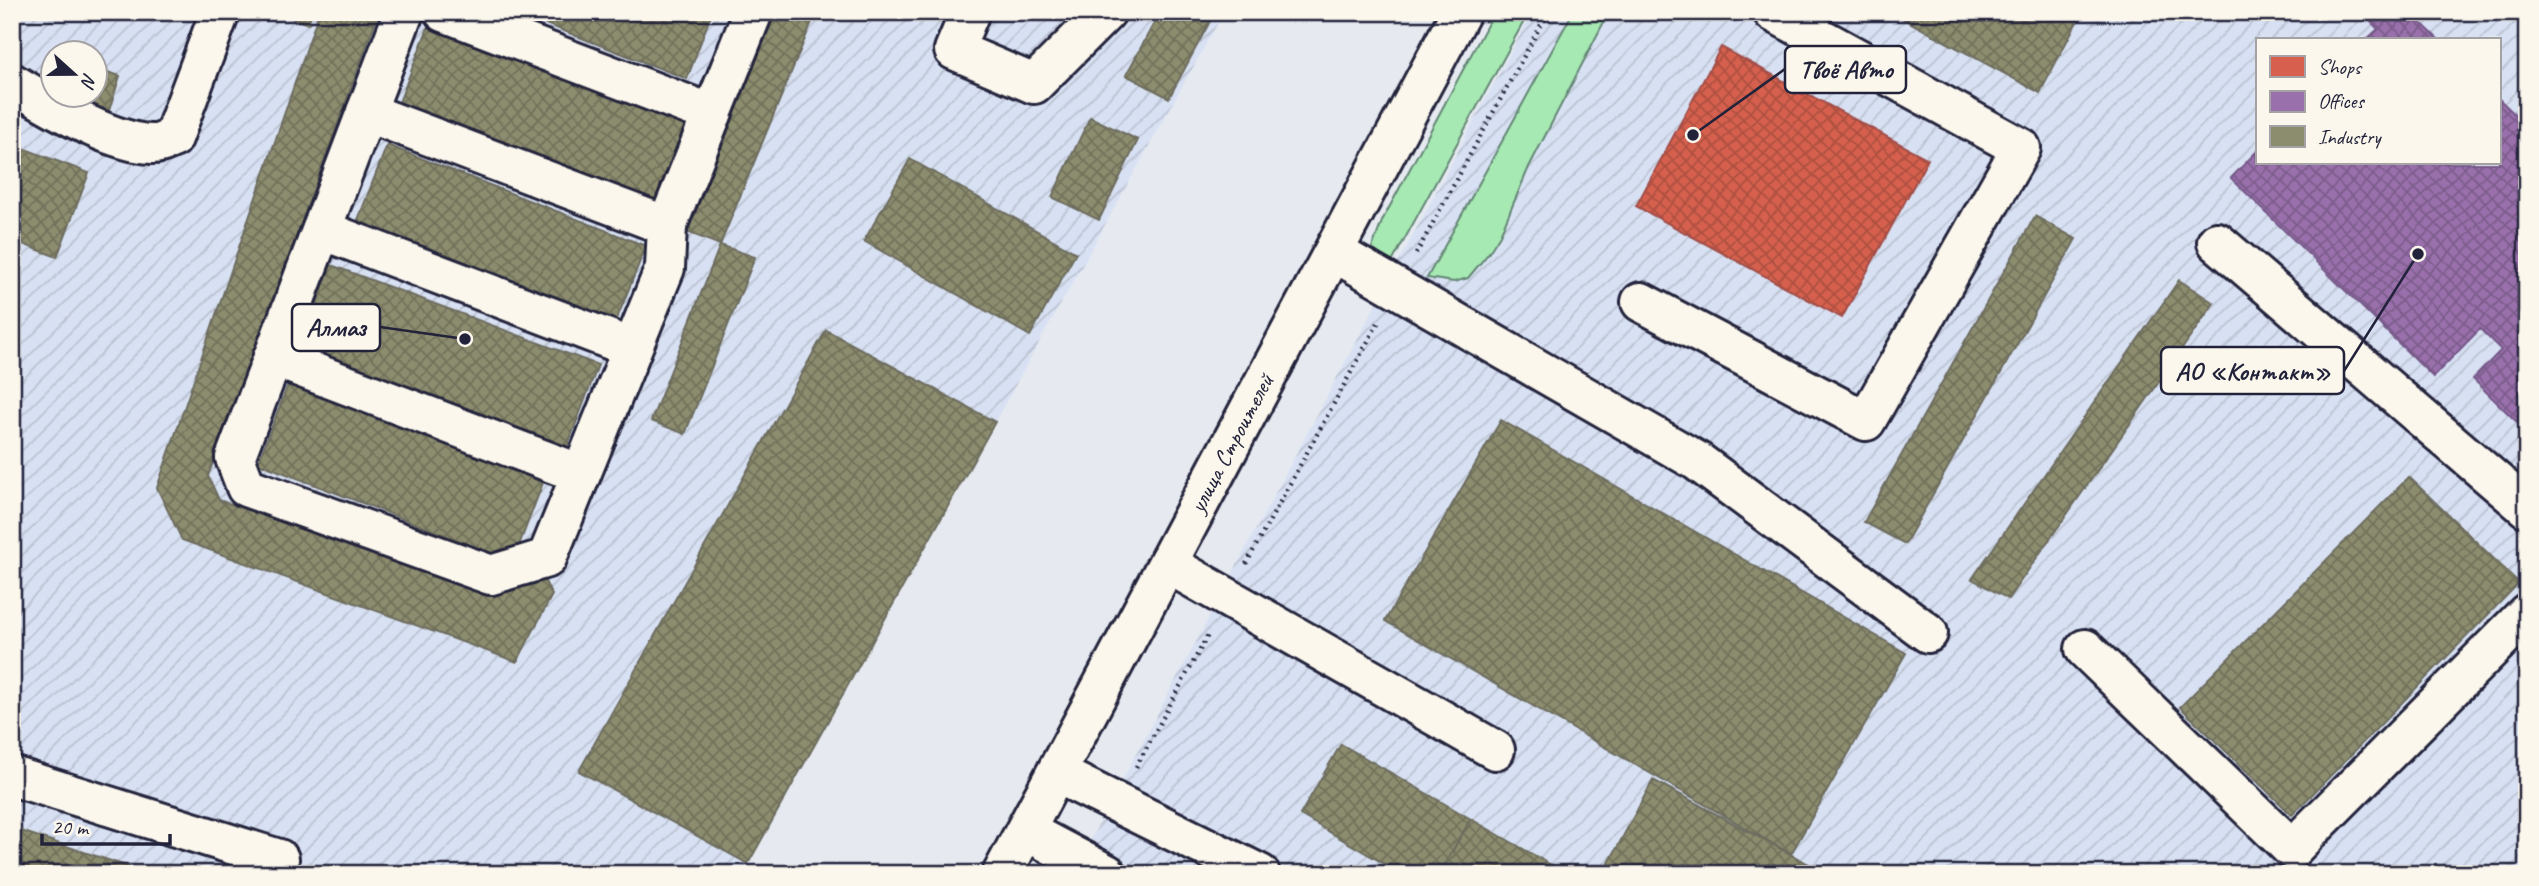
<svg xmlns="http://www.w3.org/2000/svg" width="2539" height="886" viewBox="0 0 2539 886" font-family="Caveat,sans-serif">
<defs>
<pattern id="industrial-furrows" width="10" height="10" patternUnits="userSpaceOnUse" patternTransform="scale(1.75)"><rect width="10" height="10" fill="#d8e1f3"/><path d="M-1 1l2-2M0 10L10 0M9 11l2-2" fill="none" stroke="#b9c1d1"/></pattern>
<pattern id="shops-cross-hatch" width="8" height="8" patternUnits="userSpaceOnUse" patternTransform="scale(1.75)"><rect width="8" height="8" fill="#d6604d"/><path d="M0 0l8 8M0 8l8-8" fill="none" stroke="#ad4f41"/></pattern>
<pattern id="offices-cross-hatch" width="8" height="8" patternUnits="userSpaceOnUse" patternTransform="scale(1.75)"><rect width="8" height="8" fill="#9970ab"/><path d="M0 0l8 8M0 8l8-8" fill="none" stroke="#7c5c8c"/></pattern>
<pattern id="industry-cross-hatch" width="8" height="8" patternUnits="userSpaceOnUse" patternTransform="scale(1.75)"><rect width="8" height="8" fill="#8c8c6e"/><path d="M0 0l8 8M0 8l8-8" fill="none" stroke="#72725c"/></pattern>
</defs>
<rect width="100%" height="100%" fill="#e6eaf0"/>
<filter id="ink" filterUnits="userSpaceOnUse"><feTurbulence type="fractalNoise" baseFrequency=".0143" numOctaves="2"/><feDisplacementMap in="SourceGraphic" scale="14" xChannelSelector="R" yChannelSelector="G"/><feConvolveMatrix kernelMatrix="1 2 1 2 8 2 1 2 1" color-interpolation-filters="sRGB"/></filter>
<g filter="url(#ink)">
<g fill="url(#industrial-furrows)" fill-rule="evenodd">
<path d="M 12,12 L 1224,12 L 742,874 L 12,874 ZM 52,52 L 94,52 L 94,94 L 52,94 Z"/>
<path d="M 1532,12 L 2527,12 L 2527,874 L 1072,874 ZM 2257,40 L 2499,40 L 2499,163 L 2257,163 Z"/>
</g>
<g fill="#a7e9b2" stroke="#648676" stroke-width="2">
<path d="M 1494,12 L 1529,12 L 1391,264 L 1372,248 L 1383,219 Z"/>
<path d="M 1573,12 L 1609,12 L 1529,167 L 1500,235 L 1488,254 L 1468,278 L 1454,282 L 1427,278 Z"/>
</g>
<path fill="url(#shops-cross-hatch)" stroke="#a04d48" stroke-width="2" d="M 1721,47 L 1928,159 L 1842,318 L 1636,206 Z"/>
<g fill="url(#offices-cross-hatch)" stroke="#755989" stroke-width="2">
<path d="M 2361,12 L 2410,12 L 2439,40 L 2366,40 L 2378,29 Z"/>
<path d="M 2499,99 L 2527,126 L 2527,432 L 2473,379 L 2501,350 L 2480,329 L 2433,377 L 2231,178 L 2257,151 L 2257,163 L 2499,163 Z"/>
</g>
<g fill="url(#industry-cross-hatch)" stroke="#6c6c5f" stroke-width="2">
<path d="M 275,12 L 312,12 L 308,24 Z"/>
<path d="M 319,12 L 379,12 L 208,476 L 219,500 L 488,596 L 540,572 L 552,595 L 517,662 L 182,540 L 157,488 Z"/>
<path d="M 515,12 L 712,12 L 687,79 Z"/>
<path d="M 776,12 L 816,12 L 720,245 L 687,232 Z"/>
<path d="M 1160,12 L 1215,12 L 1169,98 L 1126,75 Z"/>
<path d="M 1891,12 L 2082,12 L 2040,93 Z"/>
<path d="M 429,25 L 691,126 L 660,206 L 398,105 Z"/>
<path d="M 101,70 L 120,76 L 107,117 L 89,111 Z"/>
<path d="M 1090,117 L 1138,140 L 1099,220 L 1052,197 Z"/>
<path d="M 12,144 L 89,173 L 57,257 L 12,240 Z"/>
<path d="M 387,145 L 646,246 L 614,326 L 356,225 Z"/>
<path d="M 910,159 L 1076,253 L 1030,336 L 864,241 Z"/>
<path d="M 2035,216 L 2076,239 L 1905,544 L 1864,522 Z"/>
<path d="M 720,245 L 755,257 L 685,434 L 651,421 Z"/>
<path d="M 331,265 L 598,365 L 567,447 L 301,347 Z"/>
<path d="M 2179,280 L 2214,303 L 2008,599 L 1972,579 Z"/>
<path d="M 826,330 L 995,422 L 748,864 L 579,771 Z"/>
<path d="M 289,382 L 544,480 L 513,561 L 258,463 Z"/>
<path d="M 1501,420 L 1906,653 L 1791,854 L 1385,621 Z"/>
<path d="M 2409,477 L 2519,583 L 2292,815 L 2180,707 Z"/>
<path d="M 1341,744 L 1471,819 L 1439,874 L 1402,874 L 1300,815 Z"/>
<path d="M 1653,780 L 1816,868 L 1813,874 L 1603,874 Z"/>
<path d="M 1471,819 L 1567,874 L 1439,874 Z"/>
<path d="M 12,828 L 150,874 L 12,874 Z"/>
</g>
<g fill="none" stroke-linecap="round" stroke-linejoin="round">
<defs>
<g id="minor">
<path d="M 404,12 L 235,458 L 246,487 L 491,575 L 547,558 L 665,268 L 667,226 L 753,12"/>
<path d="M 444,12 L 712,114"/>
<path d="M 970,12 L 954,50 L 1034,84 L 1106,12"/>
<path d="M 12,83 C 48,104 110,143 152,144 C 158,145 167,140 173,138 L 220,12"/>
<path d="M 366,112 L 667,226"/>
<path d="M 322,230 L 632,348"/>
<path d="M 2217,242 L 2527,508"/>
<path d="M 1334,252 L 1697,461 L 1928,633"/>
<path d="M 1641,302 L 1866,421 L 2021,148 L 1773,12"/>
<path d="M 273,357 L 581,474"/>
<path d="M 1168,564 L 1495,750"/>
<path d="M 2085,649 L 2292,849 L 2527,613"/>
<path d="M 1058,774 L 1260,874"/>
<path d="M 12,776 L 279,859"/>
<path d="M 1026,831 L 1107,874"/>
<path id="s1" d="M 1002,874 L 1461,12"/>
</g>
</defs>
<use href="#minor" stroke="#22223b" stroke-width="44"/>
<g stroke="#22223b" stroke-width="4.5" stroke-dasharray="2 5" stroke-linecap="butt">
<path d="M 1416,254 L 1548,12"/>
<path d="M 1246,564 L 1378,323"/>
<path d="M 1136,767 L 1209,633"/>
</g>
<use href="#minor" stroke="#fbf7ec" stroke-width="38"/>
</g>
</g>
<g text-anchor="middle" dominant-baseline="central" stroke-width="7" stroke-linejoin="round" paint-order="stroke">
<g font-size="24" fill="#22223b" stroke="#fbf7ec">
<text stroke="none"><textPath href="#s1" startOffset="488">улица Строителей</textPath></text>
</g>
</g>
<path fill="none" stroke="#22223b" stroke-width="2.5" d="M1693 135L1785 69M465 339L380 327M2418 254L2344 371"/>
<g fill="#22223b" stroke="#fbf7ec" stroke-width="2.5">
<circle cx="1693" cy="135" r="7"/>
<circle cx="465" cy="339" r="7"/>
<circle cx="2418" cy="254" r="7"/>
</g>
<g fill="#fbf7ec" stroke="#22223b" stroke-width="2.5">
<rect x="1785" y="46" width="121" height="47" rx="7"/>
<rect x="292" y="304" width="88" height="47" rx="7"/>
<rect x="2161" y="347" width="183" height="47" rx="7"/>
</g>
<g font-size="26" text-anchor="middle" font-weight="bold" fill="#22223b">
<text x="1846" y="78">Твоё Авто</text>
<text x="336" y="336">Алмаз</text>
<text x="2253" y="380">АО «Контакт»</text>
</g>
<rect width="2539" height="886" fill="none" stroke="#fbf7ec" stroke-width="42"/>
<rect x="21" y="21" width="2497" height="844" fill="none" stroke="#22223b" stroke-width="2.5" filter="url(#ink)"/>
<rect x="2256" y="38" width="245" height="126" fill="#fbf7ec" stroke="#a4a2a5" stroke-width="2"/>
<rect x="2270" y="56" width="35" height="21" fill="#d6604d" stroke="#a4a2a5" stroke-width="2"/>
<text x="2318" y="74" font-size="21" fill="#22223b">Shops</text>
<rect x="2270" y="91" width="35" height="21" fill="#9970ab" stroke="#a4a2a5" stroke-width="2"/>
<text x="2318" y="108" font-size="21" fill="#22223b">Offices</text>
<rect x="2270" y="126" width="35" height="21" fill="#8c8c6e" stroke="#a4a2a5" stroke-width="2"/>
<text x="2318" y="144" font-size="21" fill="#22223b">Industry</text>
<g transform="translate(74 74) rotate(111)"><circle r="33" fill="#fbf7ec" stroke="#a4a2a5" stroke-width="2"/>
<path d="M0-5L12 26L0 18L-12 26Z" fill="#22223b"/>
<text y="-10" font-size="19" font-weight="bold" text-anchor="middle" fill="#22223b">N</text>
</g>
<path d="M42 834v10h128v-10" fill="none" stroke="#22223b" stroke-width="3.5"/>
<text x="52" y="834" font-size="21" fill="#22223b" stroke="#fbf7ec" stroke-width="5" paint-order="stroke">20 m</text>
</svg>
